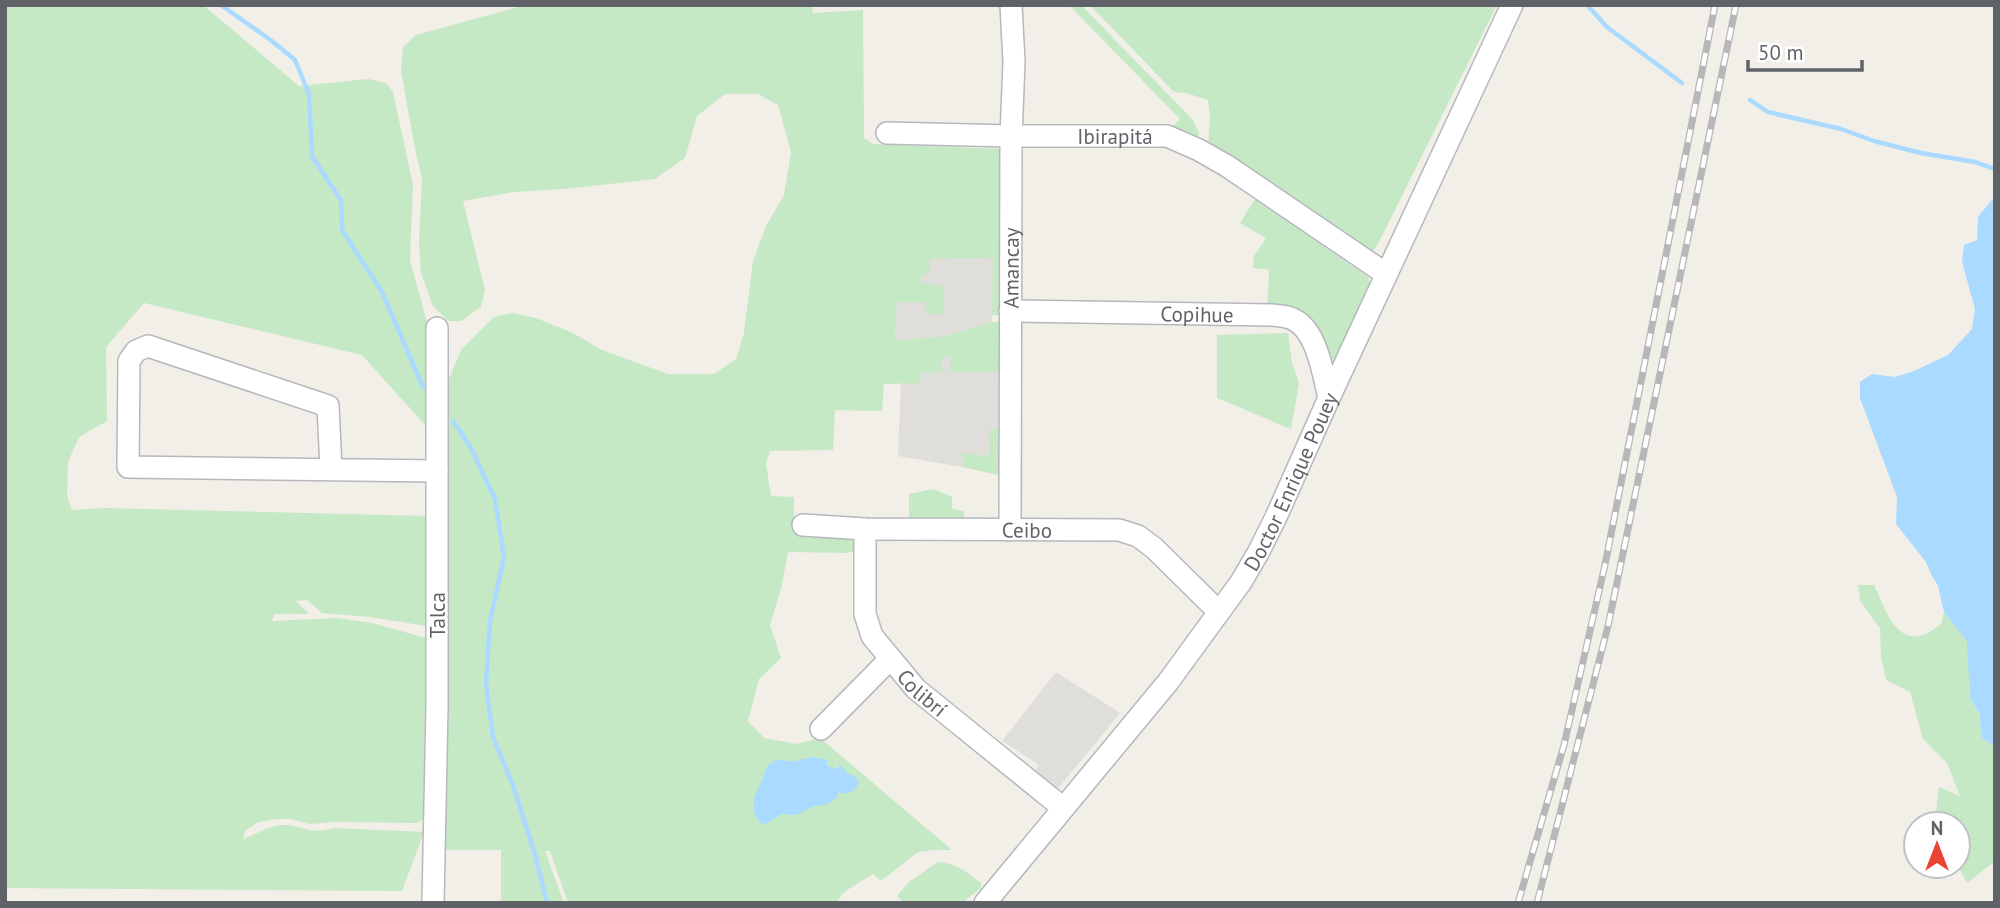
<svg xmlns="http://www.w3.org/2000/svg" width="2000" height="908" viewBox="0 0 2000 908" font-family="'PT Sans',sans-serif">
<rect width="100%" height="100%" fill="#f1efe8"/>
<g fill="#e0deda">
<path d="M 993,258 L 992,322 L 940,337 L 895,340 L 897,302 L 925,302 L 943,314 L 921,282 L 921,274 L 929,274 L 930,259 Z"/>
<path d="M 941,357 L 951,357 L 951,372 L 1005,372 L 1006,430 L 990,456 L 962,453 L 963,467 L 898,456 L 901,383 L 919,383 L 921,373 L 941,372 Z"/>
<path d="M 1056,672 L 1120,713 L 1052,796 L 1031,778 L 1039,765 L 1002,741 Z"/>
</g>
<g fill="#c5e8c5">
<path d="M 5,5 L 203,5 L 299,86 L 368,79 L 386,83 L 393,92 L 413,185 L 410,260 L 428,326 L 433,426 L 425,425 L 362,355 L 144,303 L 106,347 L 107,421 L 79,437 L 68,462 L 67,495 L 72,510 L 104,508 L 428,516 L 426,626 L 370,617 L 322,613 L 307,600 L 296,601 L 309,614 L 275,614 L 272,621 L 337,618 L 372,623 L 426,638 L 423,820 L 417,823 L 332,822 L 311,824 L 290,819 L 276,819 L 258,822 L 245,831 L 243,839 C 255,835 268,826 282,825 C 302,824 309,836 333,828 L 424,832 L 402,891 L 5,888 Z"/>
<path d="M 525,5 L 812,5 L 813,13 L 863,10 L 864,138 L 873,144 L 1003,149 L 1005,315 L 992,315 L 993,258 L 930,259 L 930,274 L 921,274 L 921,282 L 943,286 L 944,314 L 925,313 L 925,302 L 897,302 L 895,340 L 940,337 L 992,322 L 998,322 L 1006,329 L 1005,372 L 950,372 L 951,357 L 941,357 L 942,372 L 921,373 L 920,383 L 884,384 L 882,411 L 835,410 L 833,450 L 770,451 L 766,464 L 771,496 L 794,497 L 794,523 L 854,538 L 861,550 L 847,553 L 788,552 L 781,589 L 770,625 L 781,658 L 759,679 L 748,721 L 764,738 L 796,744 L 820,738 L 952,850 L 933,850 L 918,852 L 881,881 L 873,874 L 844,892 L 836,903 L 568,903 L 550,851 L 545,851 L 564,903 L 501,903 L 501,850 L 441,850 L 443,463 L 449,379 L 461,350 L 494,317 L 512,313 L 536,318 L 573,333 L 602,350 L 668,374 L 714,374 L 736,359 L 744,333 L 753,261 L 766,226 L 784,195 L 791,152 L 778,105 L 758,94 L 725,94 L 697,116 L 685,158 L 655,179 L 564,189 L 514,192 L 463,201 L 485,290 L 481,307 L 461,321 L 448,321 L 433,306 L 421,273 L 419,242 L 422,179 L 416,154 L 401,71 L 403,47 L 416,35 Z"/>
<path d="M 1069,5 L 1081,5 L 1193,120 L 1199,133 L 1195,148 L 1160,140 L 1180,119 Z"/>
<path d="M 1090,5 L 1497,5 L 1378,244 L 1370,256 L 1208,147 L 1210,117 L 1208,100 L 1186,93 L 1174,92 Z"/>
<path d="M 1255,199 L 1368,277 L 1370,282 L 1368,290 L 1334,359 L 1330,359 L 1267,309 L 1269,270 L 1253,268 L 1254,256 L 1266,238 L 1240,223 Z"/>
<path d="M 1288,333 L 1292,362 L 1299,383 L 1291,429 L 1217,398 L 1217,335 Z"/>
<path d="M 989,429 L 1006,430 L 1006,477 L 963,467 L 962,453 L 990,456 Z"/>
<path d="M 934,489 L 952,497 L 952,509 L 964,511 L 965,534 L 909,532 L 909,494 Z"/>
<path d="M 1858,585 L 1874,585 C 1884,605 1895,647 1926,634 C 1931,632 1936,627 1941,624 L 1944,612 L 1968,641 L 1970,698 L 1979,713 L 1982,738 L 1995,746 L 1995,861 L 1967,883 L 1958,866 L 1958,824 L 1935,823 L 1939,787 L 1960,796 L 1947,763 L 1923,739 L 1910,692 L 1886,680 L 1881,657 L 1880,628 L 1860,601 Z"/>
<path d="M 938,862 C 955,862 968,873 981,883 L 981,888 L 962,903 L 904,903 L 897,896 L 909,882 Z"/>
</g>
<g fill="#aadaff">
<path d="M 1995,196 L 1995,746 L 1982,738 L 1979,713 L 1970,698 L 1967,641 L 1944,612 L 1938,586 L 1931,574 L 1926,562 L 1896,524 L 1897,497 L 1860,398 L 1860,382 L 1872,374 L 1895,377 L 1914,371 L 1948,355 L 1972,329 L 1975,309 L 1962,262 L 1964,245 L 1977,240 L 1978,217 Z"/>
<path d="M 813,757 L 827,760 L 827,766 L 838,769 L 840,764 L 848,774 L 855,776 L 859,782 C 856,791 848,796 839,792 L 837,797 C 824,808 822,803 810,808 C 800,813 794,818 783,813 L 768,823 L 762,824 C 742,806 763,785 767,766 C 783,754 780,763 795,761 C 801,760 807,758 813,757 Z"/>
</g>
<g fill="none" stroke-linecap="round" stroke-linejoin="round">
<g stroke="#aadaff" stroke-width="4.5">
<path d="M 221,5 L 272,41 L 295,60 L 309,94 L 312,156 L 341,200 L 342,230 L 382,292 L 423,387"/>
<path d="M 1587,5 L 1607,27 L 1682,83"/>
<path d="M 1750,100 L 1768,112 L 1841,129 L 1874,141 L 1921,153 L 1975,162 L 1995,169"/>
<path d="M 453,421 L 470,446 L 495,499 L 504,557 L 490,621 L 486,684 L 493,737 L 513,785 L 536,858 L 547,903"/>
</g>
<defs>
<g id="minor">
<path id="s1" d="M 887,133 L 1011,136 L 1167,136 L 1199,150 L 1227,166 L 1386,274"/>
<path id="s2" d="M 1010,311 L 1273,315 C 1279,316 1285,316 1290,318 C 1317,327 1323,374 1329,398"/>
<path d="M 331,469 L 328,406 L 148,346 L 136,351 L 129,361 L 128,467 L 437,471"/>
<path id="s3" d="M 803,525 L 865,529 L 1119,530 L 1138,536 L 1154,548 L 1219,612"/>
<path id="s4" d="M 865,529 L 865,614 L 872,636 L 916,689 L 1063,808"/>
<path id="s5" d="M 1010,530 L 1011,136 L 1014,62 L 1011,5"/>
<path d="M 821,729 L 890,659"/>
<path d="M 433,903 L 437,706 L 437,328"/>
<path id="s6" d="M 985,903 L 1168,682 L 1241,582 L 1258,553 L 1276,517 L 1329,398 L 1512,5"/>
</g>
</defs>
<use href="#minor" stroke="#b5b8bc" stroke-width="24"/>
<use href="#minor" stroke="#fff" stroke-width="21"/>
<defs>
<g id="rail">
<path d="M 1518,903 L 1564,745 L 1605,565 L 1715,5"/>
<path d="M 1537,903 L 1608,626 L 1736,5"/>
</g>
</defs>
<use href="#rail" stroke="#b6b7b8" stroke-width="7"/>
<use href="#rail" stroke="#fff" stroke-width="4.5" stroke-dasharray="13" stroke-linecap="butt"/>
</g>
<g text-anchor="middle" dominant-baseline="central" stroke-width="5" stroke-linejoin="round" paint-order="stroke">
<g font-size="21" fill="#5f6368" stroke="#fff">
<text stroke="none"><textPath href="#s1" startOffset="228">Ibirapitá</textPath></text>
<text stroke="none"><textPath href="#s5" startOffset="262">Amancay</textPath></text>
<text stroke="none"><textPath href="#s2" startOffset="187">Copihue</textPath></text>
<text stroke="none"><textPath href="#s6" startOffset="523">Doctor Enrique Pouey</textPath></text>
<text stroke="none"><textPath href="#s3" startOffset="224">Ceibo</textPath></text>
<text transform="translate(437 615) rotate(-90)">Talca</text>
<text stroke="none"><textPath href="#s4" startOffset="184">Colibrí</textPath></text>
</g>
</g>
<rect width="2000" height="908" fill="none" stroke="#5f6368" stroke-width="14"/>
<g transform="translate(1937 845)"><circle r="33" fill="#ffffff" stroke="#bfc1c3" stroke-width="2"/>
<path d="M0-5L12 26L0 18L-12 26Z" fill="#ea4335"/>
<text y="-10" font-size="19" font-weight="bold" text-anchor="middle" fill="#5f6368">N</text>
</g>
<path d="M1748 60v10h114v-10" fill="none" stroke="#5f6368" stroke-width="3.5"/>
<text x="1758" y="60" font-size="21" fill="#5f6368" stroke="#ffffff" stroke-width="5" paint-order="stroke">50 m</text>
</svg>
